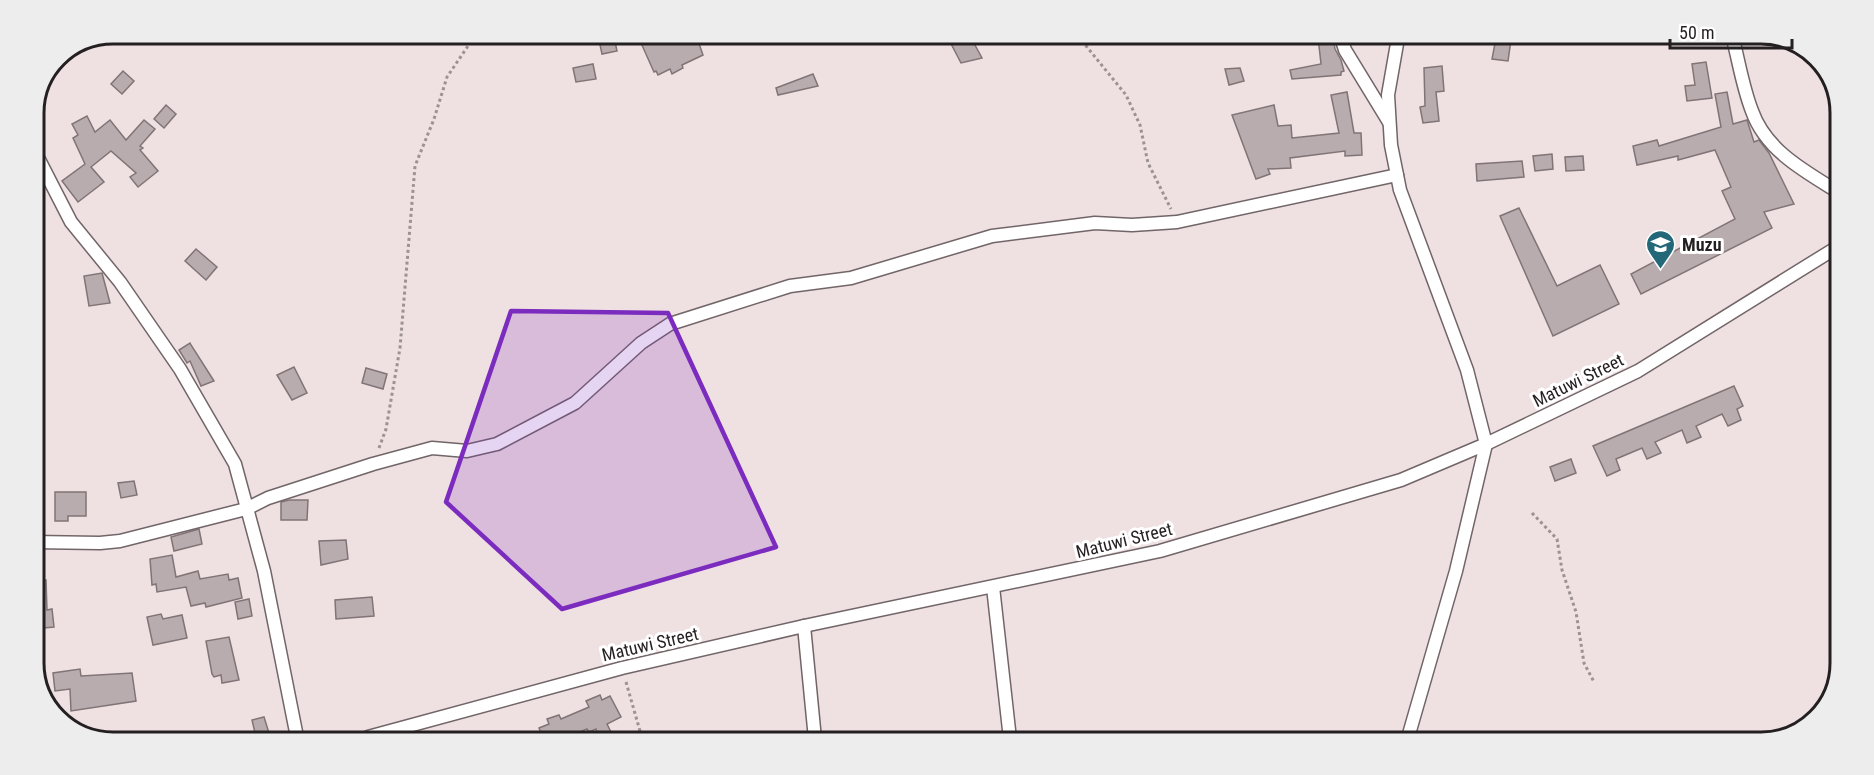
<svg xmlns="http://www.w3.org/2000/svg" width="1874" height="775" viewBox="0 0 1874 775" font-family="'Roboto Condensed',sans-serif">
<rect width="100%" height="100%" fill="#efe0e2"/>
<g fill="#b9acae" stroke="#817476" stroke-width="1.5">
<path d="M 659,35 L 696,35 L 703,55 L 682,65 L 683,68 L 672,74 L 670,69 L 658,75 L 656,71 L 654,72 L 641,43 Z"/>
<path d="M 947,36 L 970,36 L 982,58 L 961,63 Z"/>
<path d="M 614,37 L 617,51 L 602,54 L 599,40 Z"/>
<path d="M 1318,37 L 1333,37 L 1335,49 L 1341,60 L 1344,71 L 1341,72 L 1341,75 L 1292,79 L 1290,70 L 1321,64 Z"/>
<path d="M 1496,38 L 1511,40 L 1508,61 L 1492,59 Z"/>
<path d="M 1706,62 L 1712,98 L 1687,101 L 1685,86 L 1695,85 L 1692,64 Z"/>
<path d="M 593,64 L 596,79 L 576,82 L 573,68 Z"/>
<path d="M 1442,66 L 1444,91 L 1436,92 L 1439,121 L 1423,123 L 1420,107 L 1425,106 L 1424,68 Z"/>
<path d="M 1240,68 L 1244,81 L 1229,85 L 1225,69 Z"/>
<path d="M 123,71 L 134,81 L 122,94 L 111,84 Z"/>
<path d="M 813,74 L 818,86 L 778,95 L 776,88 Z"/>
<path d="M 1347,92 L 1354,133 L 1361,133 L 1362,155 L 1345,156 L 1345,151 L 1290,158 L 1291,168 L 1268,169 L 1270,174 L 1256,179 L 1232,115 L 1274,105 L 1278,126 L 1291,125 L 1292,138 L 1339,133 L 1331,95 Z"/>
<path d="M 1727,92 L 1733,124 L 1747,120 L 1754,142 L 1759,140 L 1769,153 L 1794,204 L 1764,212 L 1772,228 L 1641,294 L 1631,274 L 1735,219 L 1722,191 L 1731,187 L 1715,150 L 1678,160 L 1678,156 L 1637,165 L 1633,146 L 1657,140 L 1659,146 L 1721,127 L 1715,94 Z"/>
<path d="M 166,105 L 176,114 L 164,128 L 154,119 Z"/>
<path d="M 87,116 L 95,132 L 110,120 L 126,140 L 144,120 L 155,129 L 140,146 L 143,148 L 140,150 L 158,171 L 138,187 L 130,177 L 136,173 L 111,151 L 91,167 L 104,182 L 78,202 L 62,181 L 85,164 L 73,138 L 78,135 L 72,124 Z"/>
<path d="M 1552,154 L 1553,169 L 1535,171 L 1533,156 Z"/>
<path d="M 1583,156 L 1584,170 L 1566,171 L 1565,157 Z"/>
<path d="M 1522,161 L 1524,177 L 1477,181 L 1476,164 Z"/>
<path d="M 1519,208 L 1557,286 L 1600,265 L 1619,304 L 1553,336 L 1500,216 Z"/>
<path d="M 196,249 L 217,267 L 206,280 L 185,261 Z"/>
<path d="M 102,273 L 110,303 L 89,306 L 84,276 Z"/>
<path d="M 190,343 L 191,345 L 214,381 L 201,386 L 190,361 L 187,363 L 179,350 Z"/>
<path d="M 294,367 L 307,393 L 292,400 L 277,375 Z"/>
<path d="M 366,368 L 387,374 L 383,389 L 362,383 Z"/>
<path d="M 1734,386 L 1743,406 L 1737,409 L 1741,420 L 1728,426 L 1722,414 L 1696,426 L 1701,437 L 1687,443 L 1682,430 L 1655,442 L 1661,453 L 1647,459 L 1642,448 L 1616,459 L 1620,470 L 1607,476 L 1593,446 Z"/>
<path d="M 1571,459 L 1576,473 L 1555,481 L 1550,467 Z"/>
<path d="M 134,481 L 137,495 L 121,498 L 118,483 Z"/>
<path d="M 55,492 L 86,492 L 86,516 L 68,516 L 68,521 L 55,521 Z"/>
<path d="M 289,500 L 308,500 L 307,520 L 281,520 L 281,502 Z"/>
<path d="M 199,529 L 202,544 L 174,551 L 171,537 Z"/>
<path d="M 346,540 L 348,559 L 321,565 L 319,541 Z"/>
<path d="M 172,555 L 176,577 L 198,571 L 200,579 L 228,574 L 229,580 L 238,578 L 242,598 L 206,607 L 205,603 L 191,606 L 186,587 L 157,592 L 156,584 L 152,585 L 150,559 Z"/>
<path d="M 33,580 L 46,580 L 47,610 L 52,609 L 54,627 L 33,629 Z"/>
<path d="M 372,597 L 374,616 L 336,619 L 335,600 Z"/>
<path d="M 249,599 L 252,616 L 238,619 L 235,602 Z"/>
<path d="M 161,614 L 163,619 L 182,615 L 187,638 L 153,645 L 147,617 Z"/>
<path d="M 229,637 L 239,680 L 222,683 L 221,675 L 214,677 L 212,674 L 206,641 Z"/>
<path d="M 80,669 L 81,676 L 132,673 L 136,701 L 71,711 L 70,689 L 55,691 L 53,673 Z"/>
<path d="M 600,695 L 602,700 L 610,696 L 621,717 L 607,724 L 612,734 L 599,738 L 596,729 L 589,732 L 587,729 L 565,738 L 543,738 L 539,728 L 549,724 L 547,719 L 559,715 L 561,719 L 589,707 L 586,701 Z"/>
<path d="M 264,717 L 269,733 L 256,737 L 252,720 Z"/>
</g>
<g fill="none" stroke-linecap="round" stroke-linejoin="round">
<defs>
<g id="street">
<path d="M 1341,37 L 1345,50 L 1389,122"/>
<path d="M 1398,38 L 1388,95 L 1391,145 L 1400,190 L 1467,370 L 1486,444 L 1456,571 L 1407,741"/>
<path d="M 1733,39 C 1739,63 1743,88 1752,111 C 1766,151 1806,172 1840,193"/>
<path d="M 33,148 L 71,222 L 120,282 L 180,369 L 235,464 L 264,571 L 297,737"/>
<path d="M 33,542 L 100,543 L 120,541 L 246,509 L 268,498 L 373,464 L 432,448 L 467,451 L 497,444 L 575,403 L 641,343 L 670,324 L 790,286 L 851,278 L 992,236 L 1095,223 L 1132,225 L 1177,222 L 1397,175"/>
<path d="M 993,587 L 1010,739"/>
<path d="M 804,626 L 815,739"/>
<path d="M 368,737 L 622,668 L 804,626 L 1160,551 L 1401,480 L 1486,444 L 1638,371 L 1839,246"/>
</g>
</defs>
<use href="#street" stroke="#716567" stroke-width="15"/>
<g stroke="#9c9193" stroke-width="3" stroke-dasharray="3 3" stroke-linecap="butt">
<path d="M 1078,36 L 1126,95 L 1140,125 L 1148,163 L 1171,209"/>
<path d="M 379,448 L 386,429 L 400,348 L 415,166 L 434,119 L 447,77 L 472,40 L 472,34"/>
<path d="M 1532,513 L 1557,539 L 1562,570 L 1576,612 L 1584,663 L 1594,682"/>
<path d="M 626,682 L 642,738"/>
</g>
<use href="#street" stroke="#fff" stroke-width="12"/>
</g>
<path fill="#7b2cbf" fill-opacity="0.2" stroke="#7b2cbf" stroke-width="4.5" stroke-linejoin="round" d="M 511,311 L 668,313 L 776,547 L 562,609 L 446,502 Z"/>
<defs>
<symbol id="school-pin" viewBox="-11 -11 22 30"><path d="M0 17L-7.5 6A9.5 9.5 0 1 1 7.5 6Z" fill="#236878" stroke="#fff"/><path d="M0-5L7-2L0 1L-7-2ZM-4 1L0 2.5L4 1V4Q0 6-4 4Z" fill="#fff"/></symbol>
</defs>
<g fill-rule="evenodd">
<use href="#school-pin" x="1644" y="228" width="33" height="45"/>
</g>
<g text-anchor="middle" dominant-baseline="central" stroke-width="6" stroke-linejoin="round" paint-order="stroke">
<g font-size="18" font-weight="bold" fill="#241f20" stroke="#fff" text-anchor="start">
<text x="1682" y="244">Muzu</text>
</g>
<g font-size="18" fill="#241f20" stroke="#fff">
<text transform="translate(1578 380) rotate(-26)">Matuwi Street</text>
<text transform="translate(1124 540) rotate(-14)">Matuwi Street</text>
<text transform="translate(650 644) rotate(-13)">Matuwi Street</text>
</g>
</g>
<path d="M0 0H1874V775H0ZM113 44H1761A69 69 0 0 1 1830 113V663A69 69 0 0 1 1761 732H113A69 69 0 0 1 44 663V113A69 69 0 0 1 113 44Z" fill="#ededed" fill-rule="evenodd"/>
<path fill="none" stroke="#241f20" stroke-width="3" d="M113 44H1761A69 69 0 0 1 1830 113V663A69 69 0 0 1 1761 732H113A69 69 0 0 1 44 663V113A69 69 0 0 1 113 44Z"/>
<path d="M1670 39v9h122v-9" fill="none" stroke="#241f20" stroke-width="3"/>
<text x="1679" y="39" font-size="18" fill="#241f20" stroke="#ffffff" stroke-width="4.5" paint-order="stroke">50 m</text>
</svg>
